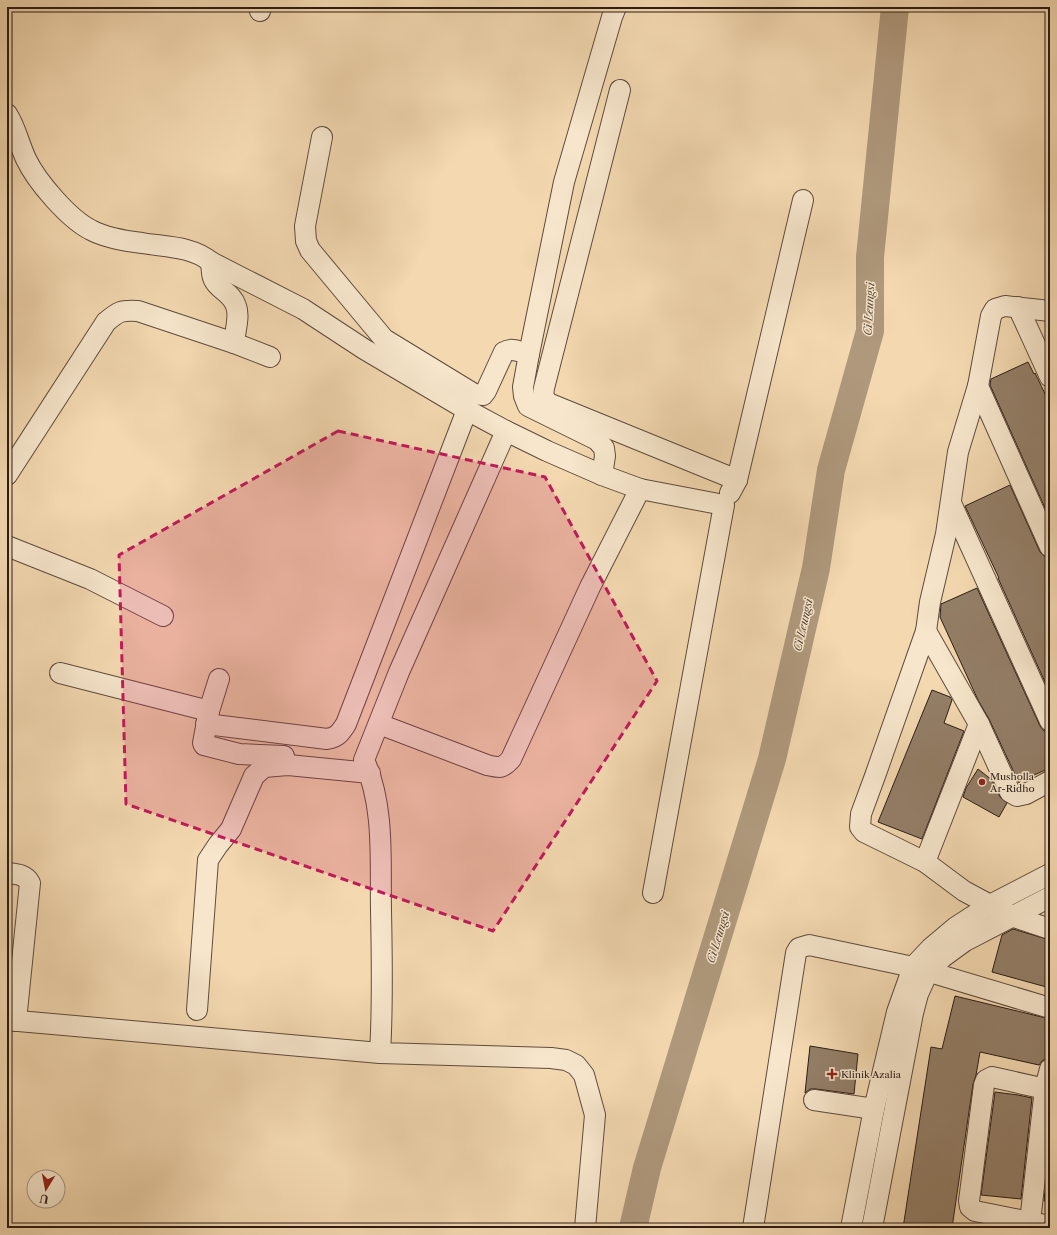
<svg xmlns="http://www.w3.org/2000/svg" width="1057" height="1235" viewBox="0 0 1057 1235" font-family="'Libre Caslon Text',serif">
<rect width="100%" height="100%" fill="#f3d8b0"/>
<filter id="stains"><feTurbulence type="fractalNoise" baseFrequency=".005" numOctaves="4"/><feColorMatrix values="0 0 0 0 .2 0 0 0 0 .09 0 0 0 0 .02 0 0 0 .5 -.17"/></filter>
<radialGradient id="worn" r=".72"><stop offset=".6" stop-color="#630" stop-opacity="0"/><stop offset="1" stop-color="#630" stop-opacity=".3"/></radialGradient>
<g fill="none" stroke-linecap="round" stroke-linejoin="round">
<path stroke="#af987c" stroke-width="28" d="M 633,1228 L 647,1168 L 772,759 L 816,568 L 831,470 L 870,331 L 870,257 L 895,7"/>
</g>
<g fill="#937e67" stroke="#2c1c17">
<path d="M 1028,362 L 1034,374 L 1035,373 L 1050,404 L 1050,519 L 990,385 L 991,379 Z"/>
<path d="M 1010,485 L 1040,552 L 1044,556 L 1050,558 L 1050,693 L 998,578 L 999,578 L 965,506 Z"/>
<path d="M 977,588 L 1040,726 L 1044,731 L 1050,732 L 1050,768 L 1025,779 L 1024,775 L 1019,783 L 989,719 L 978,700 L 940,617 L 941,604 Z"/>
<path d="M 932,690 L 950,697 L 952,700 L 944,723 L 964,731 L 922,839 L 878,822 Z"/>
<path d="M 978,769 L 992,780 L 1000,797 L 1007,803 L 999,817 L 963,797 L 966,788 Z"/>
<path d="M 1013,929 L 1050,940 L 1050,988 L 992,972 L 1002,935 Z"/>
<path d="M 955,996 L 1050,1019 L 1050,1046 L 1047,1058 L 1042,1061 L 1039,1065 L 980,1052 L 976,1075 L 973,1084 L 952,1228 L 903,1228 L 931,1047 L 942,1049 Z"/>
<path d="M 810,1046 L 858,1054 L 854,1094 L 816,1089 L 810,1089 L 805,1093 Z"/>
<path d="M 995,1092 L 1018,1095 L 1032,1098 L 1021,1199 L 981,1195 Z"/>
<path d="M 1048,1164 L 1050,1164 L 1050,1202 L 1044,1201 Z"/>
</g>
<g fill="none" stroke-linecap="round" stroke-linejoin="round">
<defs>
<g id="minor">
<path d="M 260,11 L 261,7"/>
<path d="M 620,90 L 544,388 L 543,396 L 548,403 L 737,480"/>
<path d="M 7,114 C 16,128 19,144 26,159 C 37,182 69,219 91,230 C 106,238 125,241 142,243 C 165,247 192,246 211,262 L 303,309 L 364,349 L 467,410 L 506,431 L 547,451 L 602,475 L 640,489 L 724,505 L 653,893"/>
<path d="M 322,137 L 305,226 L 306,241 L 310,250 L 384,339 L 474,394 L 483,395 L 486,391 L 504,352 C 512,347 520,352 529,354"/>
<path d="M 211,262 C 212,268 211,275 214,280 C 219,290 232,293 236,306 C 240,316 235,331 234,343 L 270,357"/>
<path d="M 1018,307 L 1050,377"/>
<path d="M 1050,311 L 1005,306 L 995,309 L 991,316 L 978,386 L 958,452 L 946,534 L 930,602 L 926,631 L 875,776 L 861,814 L 860,827 L 864,832 L 925,862 L 964,891 L 990,905 L 1014,917 L 1050,929"/>
<path d="M 978,386 L 1050,547"/>
<path d="M 506,431 L 399,672 L 364,760 C 385,807 380,860 381,910 C 382,958 383,1005 380,1053 L 551,1058 L 566,1060 L 576,1065 L 584,1075 L 595,1115 L 585,1228"/>
<path d="M 7,475 L 106,322 C 119,311 121,310 138,311 L 234,343"/>
<path d="M 602,475 L 605,456 L 604,448 L 597,440 L 528,406 L 524,396 L 523,387 L 529,354 L 564,182 L 612,17 L 616,7"/>
<path d="M 730,493 L 737,480 L 803,200"/>
<path d="M 951,503 L 1050,721"/>
<path d="M 7,546 L 90,579 L 163,616"/>
<path d="M 926,631 L 979,724 L 1010,792 L 1017,796 L 1026,794 L 1050,781"/>
<path d="M 60,673 L 209,711"/>
<path d="M 219,679 L 209,711 L 203,743 L 204,745 L 239,754 L 284,756"/>
<path d="M 206,724 L 327,739 C 338,737 340,733 346,724 L 467,410"/>
<path d="M 379,724 L 487,765 C 500,768 502,769 511,759 L 590,587 L 640,489"/>
<path d="M 925,862 L 979,724"/>
<path d="M 7,873 C 16,874 25,874 30,883 L 16,1021"/>
<path d="M 197,1010 L 208,860 L 218,845 L 231,829 L 254,776 L 264,767 L 288,765 L 370,773"/>
<path d="M 7,1020 L 380,1053"/>
<path d="M 1050,1090 L 992,1077 L 986,1080 L 984,1085 L 969,1201 L 970,1207 L 975,1211 L 1050,1226"/>
<path d="M 814,1100 L 874,1109"/>
<path d="M 1030,1222 L 1045,1088 L 1050,1069"/>
<path d="M 753,1228 L 796,953 L 799,948 L 809,945 L 913,967 L 1050,1008"/>
<path d="M 851,1228 L 874,1109 L 897,1012 L 913,967 L 931,948 L 956,927 L 990,905 L 1050,874"/>
<path d="M 872,1228 L 913,1013 L 918,994 L 928,972 L 943,957 L 965,941 L 1050,897"/>
</g>
</defs>
<use href="#minor" stroke="#5e4b3d" stroke-width="22"/>
<use href="#minor" stroke="#f7e6cc" stroke-width="20"/>
</g>
<path fill="#c2185b" fill-opacity="0.2" stroke="#c2185b" stroke-width="3" stroke-dasharray="8 5" stroke-linejoin="round" d="M 338,431 L 545,477 L 657,681 L 493,931 L 126,804 L 119,555 Z"/>
<g fill="#8f2418" stroke="#f7e6cc" stroke-width="1.5">
<circle cx="982" cy="782" r="4"/>
<path d="M830 1068h4v4h4v4h-4v4h-4v-4h-4v-4h4z"/>
</g>
<g text-anchor="middle" dominant-baseline="central" stroke-width="3" stroke-linejoin="round" paint-order="stroke">
<g font-size="10" fill="#2c1c17" stroke="#f7e6cc" text-anchor="start">
<text x="990" y="776">Musholla<tspan x="990" dy="12">Ar-Ridho</tspan></text>
<text x="841" y="1074">Klinik Azalia</text>
</g>
<g font-size="11" font-style="italic" fill="#5a473a" stroke="#f7e6cc">
<text transform="translate(869 309) rotate(-87)">Ci Leungsi</text>
<text transform="translate(803 625) rotate(-77)">Ci Leungsi</text>
<text transform="translate(718 937) rotate(-73)">Ci Leungsi</text>
</g>
</g>
<rect width="1057" height="1235" fill="none" stroke="#f3d8b0" stroke-width="24"/>
<rect x="8" y="8" width="1041" height="1219" fill="none" stroke="#2c1c17" stroke-width="2"/>
<rect x="12" y="12" width="1033" height="1211" fill="none" stroke="#2c1c17"/>
<g transform="translate(46 1189) rotate(190)"><circle r="19" fill="#f7e6cc" stroke="#a69584"/>
<path d="M0-3L7 15L0 10L-7 15Z" fill="#8f2418"/>
<text y="-6" font-size="11" font-weight="bold" text-anchor="middle" fill="#2c1c17">U</text>
</g>
<rect width="100%" height="100%" filter="url(#stains)"/>
<rect width="100%" height="100%" fill="url(#worn)"/>
</svg>
